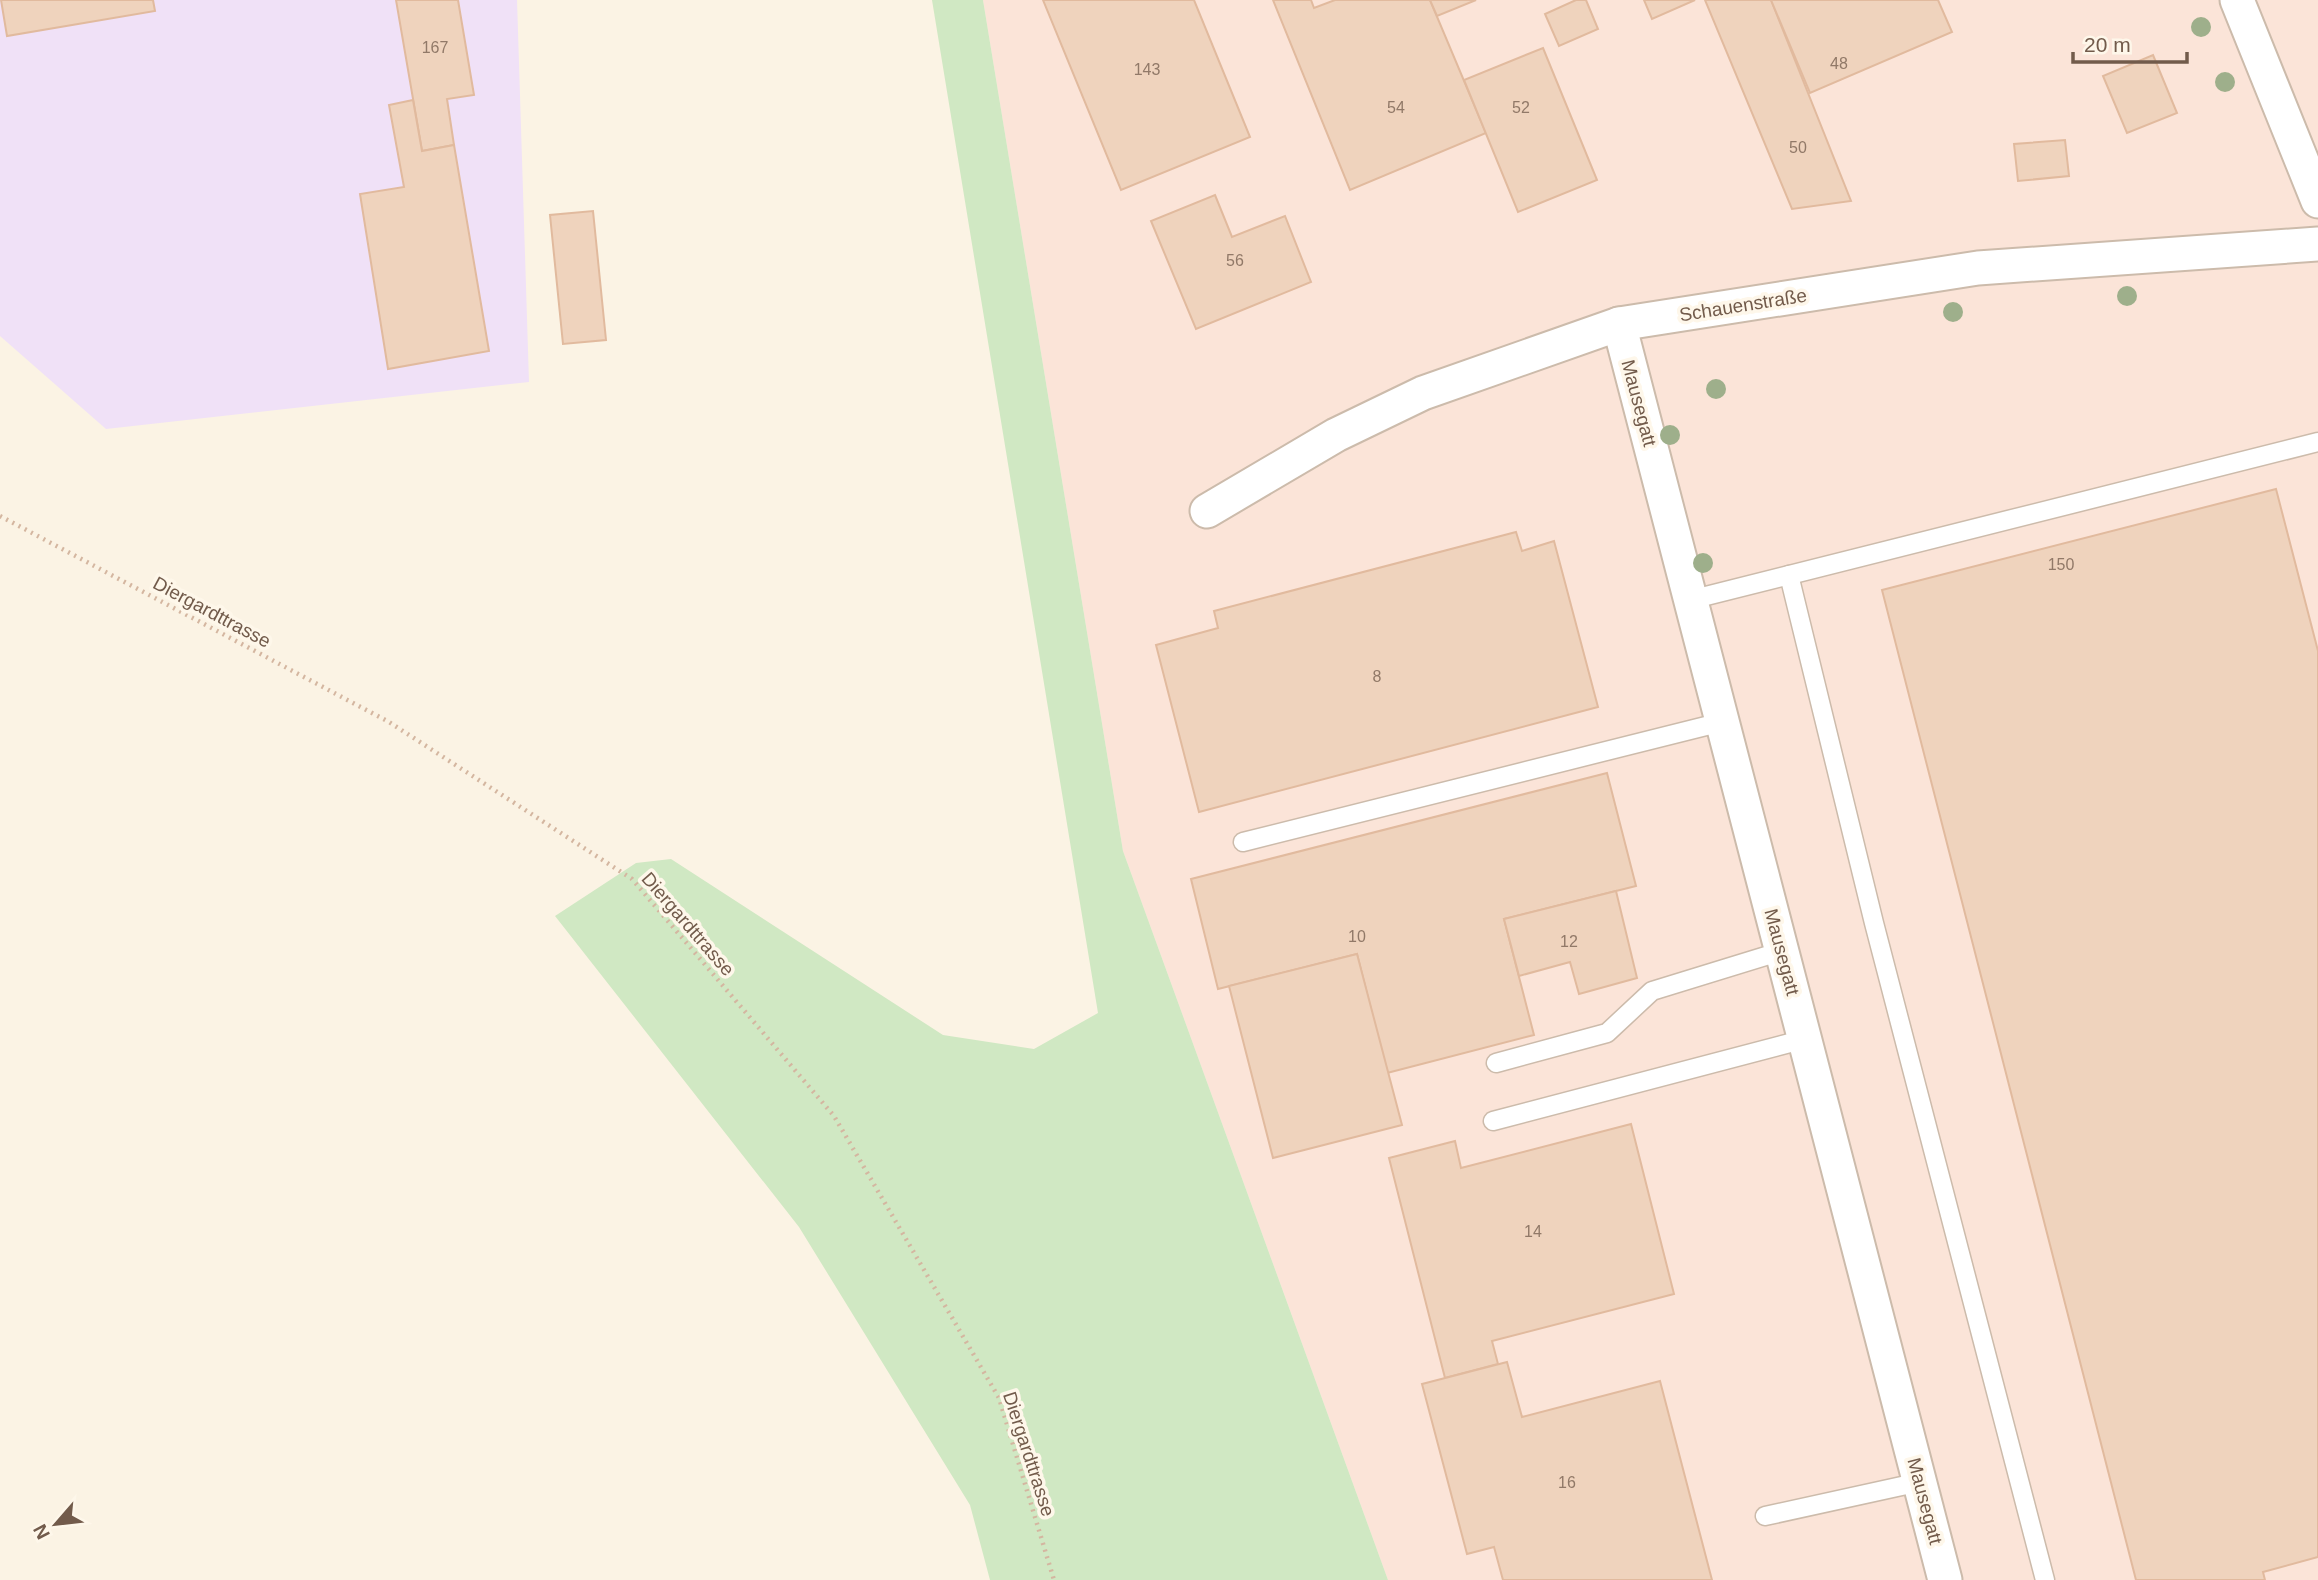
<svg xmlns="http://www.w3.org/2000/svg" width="2318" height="1580" viewBox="0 0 2318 1580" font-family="Helvetica,sans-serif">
<rect width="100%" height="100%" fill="#fbf3e4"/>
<path fill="#fbe4d8" d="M 983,0 L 2318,0 L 2318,1580 L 1388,1580 L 1123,851 Z"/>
<path fill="#f0e1f7" d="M 0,0 L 517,0 L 529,382 L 106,429 L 0,336 Z"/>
<path fill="#d0e8c3" d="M 932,0 L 983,0 L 1123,851 L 1388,1580 L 990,1580 L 970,1505 L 799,1227 L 555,916 L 636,863 L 671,859 L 943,1035 L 1034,1049 L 1098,1013 Z"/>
<g fill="#efd3bd" stroke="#e1ba9e" stroke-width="2">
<path d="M 1,0 L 153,0 L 155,11 L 7,36 Z"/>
<path d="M 396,0 L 458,0 L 474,95 L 447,99 L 454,145 L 422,151 Z"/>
<path d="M 1043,0 L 1194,0 L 1250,137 L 1121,190 Z"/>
<path d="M 1273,0 L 1311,0 L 1314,8 L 1335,0 L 1430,0 L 1486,133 L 1350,190 Z"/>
<path d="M 1430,0 L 1476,0 L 1437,16 Z"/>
<path d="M 1576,0 L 1586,0 L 1598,29 L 1559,46 L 1545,14 Z"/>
<path d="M 1644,0 L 1695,0 L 1652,19 Z"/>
<path d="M 1705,0 L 1771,0 L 1851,201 L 1792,209 Z"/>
<path d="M 1771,0 L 1938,0 L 1952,32 L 1810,93 Z"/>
<path d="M 1543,48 L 1597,180 L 1518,212 L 1464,80 Z"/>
<path d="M 2153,55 L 2177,113 L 2127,133 L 2103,76 Z"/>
<path d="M 413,100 L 422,151 L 454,145 L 489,351 L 388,369 L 360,194 L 404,187 L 389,105 Z"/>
<path d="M 2065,140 L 2069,176 L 2018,181 L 2014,144 Z"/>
<path d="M 1215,195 L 1232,237 L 1285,216 L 1311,282 L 1196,329 L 1151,221 Z"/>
<path d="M 593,211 L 606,340 L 563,344 L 550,215 Z"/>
<path d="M 2276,489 L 2318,651 L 2318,1557 L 2263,1572 L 2265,1580 L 2136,1580 L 1882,590 Z"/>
<path d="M 1516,532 L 1522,551 L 1554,541 L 1598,707 L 1199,812 L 1156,645 L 1218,628 L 1214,611 Z"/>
<path d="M 1607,773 L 1636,886 L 1504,919 L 1534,1035 L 1387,1073 L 1357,954 L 1218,989 L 1191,879 Z"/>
<path d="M 1616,891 L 1637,978 L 1579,994 L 1570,962 L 1519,976 L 1504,919 Z"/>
<path d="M 1357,954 L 1402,1125 L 1273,1158 L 1229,986 Z"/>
<path d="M 1631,1124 L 1674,1294 L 1492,1341 L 1498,1364 L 1445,1378 L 1389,1158 L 1455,1141 L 1461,1168 Z"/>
<path d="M 1507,1362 L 1522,1417 L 1660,1381 L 1712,1580 L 1503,1580 L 1494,1547 L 1467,1554 L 1422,1384 Z"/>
</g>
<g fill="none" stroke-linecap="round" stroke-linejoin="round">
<defs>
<g id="service">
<path d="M 1789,575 L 1874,923 L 2045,1580"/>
<path d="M 1690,600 L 2318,442"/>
<path d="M 1243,842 L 1722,722"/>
<path d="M 1496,1063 L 1607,1033 L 1652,991 L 1782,951"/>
<path d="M 1493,1121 L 1805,1039"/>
<path d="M 1765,1516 L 1920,1482"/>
</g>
<g id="minor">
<path d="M 2237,0 L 2318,201"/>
<path d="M 1619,324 L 1945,1580"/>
<path d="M 1207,511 L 1336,435 L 1423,393 L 1619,324 L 1978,268 L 2318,244"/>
</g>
</defs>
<use href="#service" stroke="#ccbbab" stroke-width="21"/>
<use href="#minor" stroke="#ccbbab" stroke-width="37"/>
<path stroke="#d4b6a0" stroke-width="4.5" stroke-dasharray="2 5" stroke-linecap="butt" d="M 0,516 L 389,722 L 632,879 L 834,1116 L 999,1398 L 1054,1580"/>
<use href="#service" stroke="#fff" stroke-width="18"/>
<use href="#minor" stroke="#fff" stroke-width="33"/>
</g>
<g fill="#9eaf8b">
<circle cx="2201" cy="27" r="10"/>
<circle cx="2225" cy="82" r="10"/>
<circle cx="2127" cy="296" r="10"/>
<circle cx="1953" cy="312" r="10"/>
<circle cx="1716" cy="389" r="10"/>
<circle cx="1670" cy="435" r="10"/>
<circle cx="1703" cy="563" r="10"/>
</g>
<g text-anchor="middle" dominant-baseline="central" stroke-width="7" stroke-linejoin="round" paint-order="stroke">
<g font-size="16" fill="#917968">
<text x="435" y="47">167</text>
<text x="1839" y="63">48</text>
<text x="1147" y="69">143</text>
<text x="1396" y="107">54</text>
<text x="1521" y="107">52</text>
<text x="1798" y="147">50</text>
<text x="1235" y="260">56</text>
<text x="2061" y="564">150</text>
<text x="1377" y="676">8</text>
<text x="1357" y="936">10</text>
<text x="1569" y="941">12</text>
<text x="1533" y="1231">14</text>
<text x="1567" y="1482">16</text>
</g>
<g font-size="19" fill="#725b4b" stroke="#fef7ea">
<text transform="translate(1743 305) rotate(-9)">Schauenstraße</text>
<text transform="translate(1639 403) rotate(75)">Mausegatt</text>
<text transform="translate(212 612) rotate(28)">Diergardttrasse</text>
<text transform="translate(688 924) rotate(49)">Diergardttrasse</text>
<text transform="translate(1782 952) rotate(75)">Mausegatt</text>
<text transform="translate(1029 1454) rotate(72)">Diergardttrasse</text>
<text transform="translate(1925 1501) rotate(75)">Mausegatt</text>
</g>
</g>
<g transform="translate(56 1524) rotate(242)" stroke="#fef7ea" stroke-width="5" paint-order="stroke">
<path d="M0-5L12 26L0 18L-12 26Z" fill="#725b4b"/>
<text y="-10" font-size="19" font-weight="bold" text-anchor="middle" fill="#725b4b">N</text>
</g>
<path d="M2073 52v10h114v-10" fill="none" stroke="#725b4b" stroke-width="3.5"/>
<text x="2084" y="52" font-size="21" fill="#725b4b" stroke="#fef7ea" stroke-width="5" paint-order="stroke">20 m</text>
</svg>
